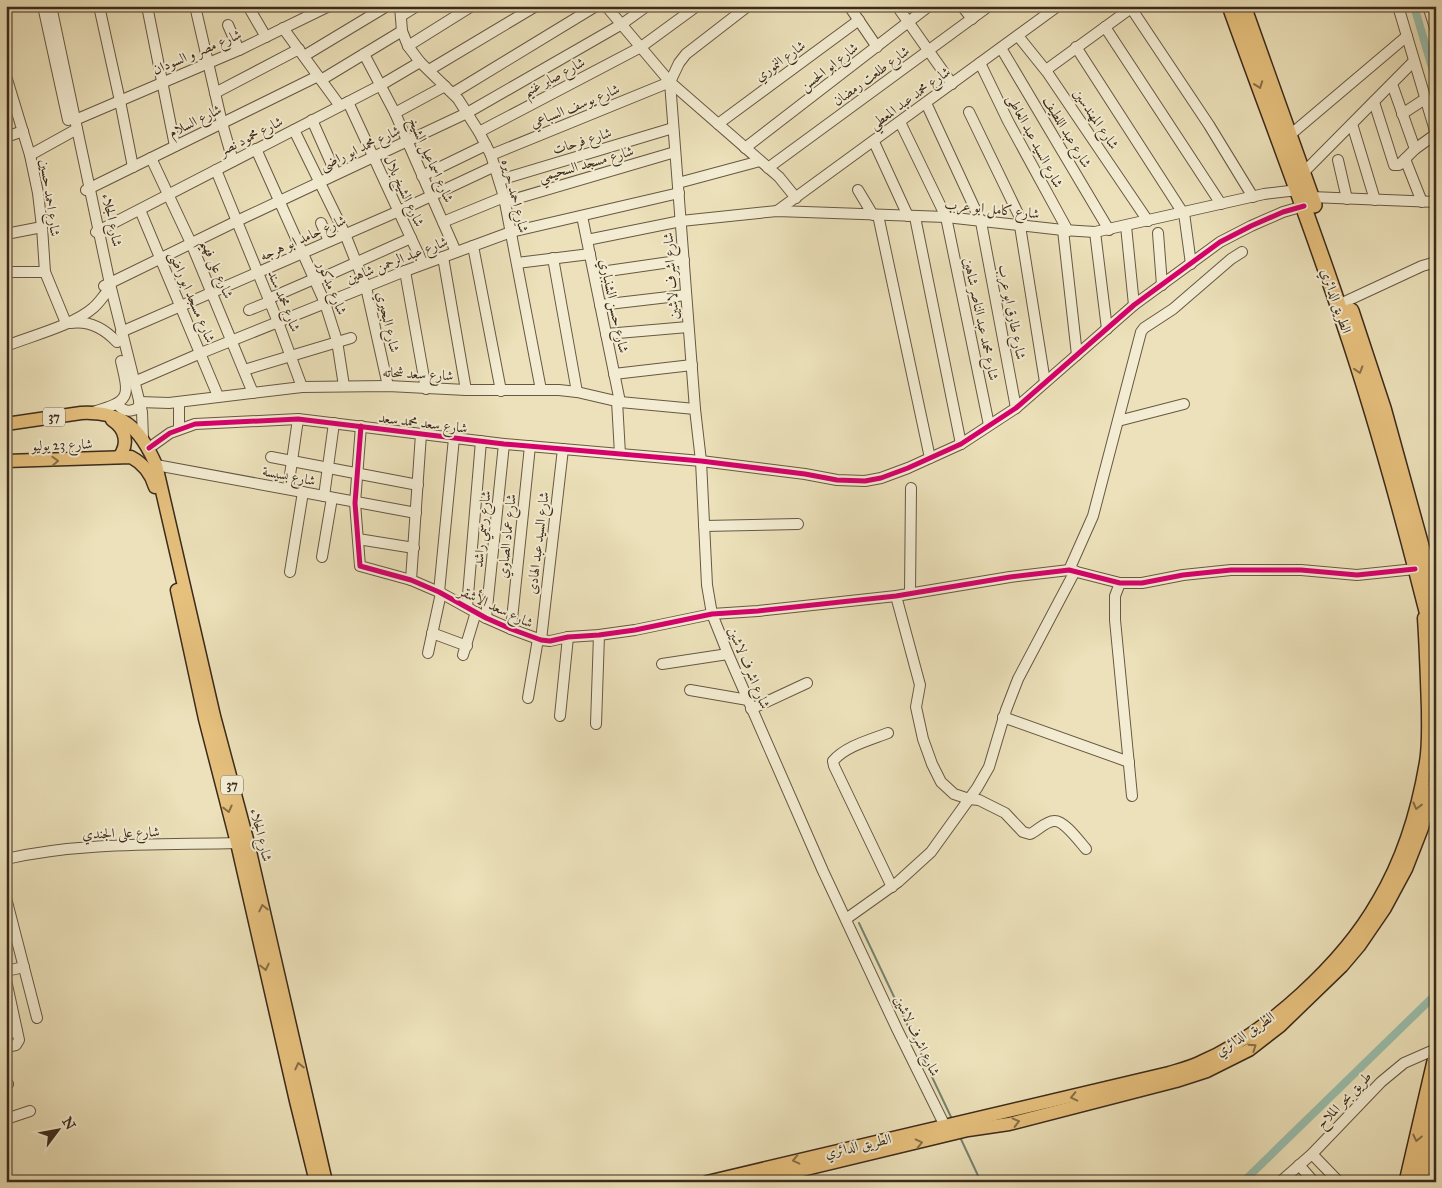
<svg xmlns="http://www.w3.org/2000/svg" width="1442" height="1188" viewBox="0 0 1442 1188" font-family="'IM FELL Great Primer',Amiri,serif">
<rect width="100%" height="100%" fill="#ece1ba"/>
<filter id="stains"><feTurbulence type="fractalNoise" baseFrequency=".004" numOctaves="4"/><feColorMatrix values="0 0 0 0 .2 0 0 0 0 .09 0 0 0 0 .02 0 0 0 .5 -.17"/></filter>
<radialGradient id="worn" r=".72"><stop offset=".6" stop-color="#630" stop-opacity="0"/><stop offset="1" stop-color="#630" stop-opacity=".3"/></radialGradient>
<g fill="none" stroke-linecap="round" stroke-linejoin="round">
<g stroke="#738372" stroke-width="2">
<path d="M 859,923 L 952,1119"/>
<path d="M 960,1137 L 981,1182"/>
</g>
<g stroke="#99beac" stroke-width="8">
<path d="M 1414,6 L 1436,81"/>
<path d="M 1243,1182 L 1436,994"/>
</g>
<defs>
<g id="minor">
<path d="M 43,6 L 68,120"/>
<path d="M 51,6 L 110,284 L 142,412 L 143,439"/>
<path d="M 99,6 L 120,101 L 133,167"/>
<path d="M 147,6 L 175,146"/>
<path d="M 195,6 L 222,123 L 233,161"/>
<path d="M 248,6 L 266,37"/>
<path d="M 400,6 L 402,31 L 408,46 L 420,62 L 458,99 L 479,132 L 491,155 L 504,197 L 541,390"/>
<path d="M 606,6 L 670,82 L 779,177 L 796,198"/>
<path d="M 748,6 L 686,54 L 679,63 L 670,82 L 695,409 L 701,461 L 707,585 L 712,614 L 728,654 L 823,871 L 897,1029 L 948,1132"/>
<path d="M 849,6 L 877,47"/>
<path d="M 897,6 L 952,84"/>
<path d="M 962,6 L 972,19"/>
<path d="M 1398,6 L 1436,134"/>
<path d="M 1428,6 L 1436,31"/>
<path d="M 1131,8 L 1209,125 L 1253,197"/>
<path d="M 401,16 L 417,6"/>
<path d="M 228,25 L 239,50"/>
<path d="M 1105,27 L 1221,204"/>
<path d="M 283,28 L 340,106"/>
<path d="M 1018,36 L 1047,72 L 1148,221"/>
<path d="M 408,46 L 472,6"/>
<path d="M 1076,47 L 1183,213"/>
<path d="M 1001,48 L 1109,230"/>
<path d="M 364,54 L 395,113 L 456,252"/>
<path d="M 304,56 L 387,6"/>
<path d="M 980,63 L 1008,121 L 1068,231"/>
<path d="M 429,70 L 536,6"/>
<path d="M 1046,70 L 1134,6"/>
<path d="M 6,76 L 30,155 L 38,193 L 42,227 L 45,272 L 66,323"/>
<path d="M 321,80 L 402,31"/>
<path d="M 1392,84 L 1415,149"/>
<path d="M 215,93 L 299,49"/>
<path d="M 453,93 L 596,6"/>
<path d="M 348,102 L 423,264"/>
<path d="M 1374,102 L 1394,165 L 1399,165 L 1415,149 L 1436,134"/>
<path d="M 926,103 L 981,222 L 1016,408"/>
<path d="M 969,112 L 1024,226"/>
<path d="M 395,113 L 445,86"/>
<path d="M 1402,114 L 1425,99"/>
<path d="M 75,120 L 239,50 L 329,6"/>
<path d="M 312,120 L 336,174"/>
<path d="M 900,122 L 946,217 L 989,425"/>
<path d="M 718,124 L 859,20"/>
<path d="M 1352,124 L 1375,200"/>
<path d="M 294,130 L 345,234 L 366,287 L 388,386"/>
<path d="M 479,132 L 641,47 L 697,6"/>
<path d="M 1290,135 L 1407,36"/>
<path d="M 6,137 L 23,131"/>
<path d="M 874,142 L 908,216"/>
<path d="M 745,148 L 929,6"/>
<path d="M 256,149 L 325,303 L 337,341 L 344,386"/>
<path d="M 30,155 L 77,129"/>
<path d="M 491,155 L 670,82"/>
<path d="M 151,158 L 191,243 L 253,393"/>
<path d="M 1405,159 L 1422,202"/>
<path d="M 1338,160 L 1347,199"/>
<path d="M 768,168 L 989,6"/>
<path d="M 216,170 L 278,322 L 302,387"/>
<path d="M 1303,173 L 1414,61"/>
<path d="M 422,176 L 486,145"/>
<path d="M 500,180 L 673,128"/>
<path d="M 678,183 L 760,161"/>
<path d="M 86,190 L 318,76"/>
<path d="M 858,190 L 873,215"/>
<path d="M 1311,197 L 1436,202"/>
<path d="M 505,202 L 675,152"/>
<path d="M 140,210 L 218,396"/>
<path d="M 777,211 L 1058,6"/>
<path d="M 1184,213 L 1191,264"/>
<path d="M 878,215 L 930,458"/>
<path d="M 582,216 L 620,402"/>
<path d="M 915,217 L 961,444"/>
<path d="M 443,222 L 504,197"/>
<path d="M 321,223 L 329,241"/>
<path d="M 1020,226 L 1045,382"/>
<path d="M 1126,226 L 1134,305"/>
<path d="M 1063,230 L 1077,355"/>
<path d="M 96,232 L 381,85 L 420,62"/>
<path d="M 1095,232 L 1107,329"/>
<path d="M 1158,233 L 1162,285"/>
<path d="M 6,234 L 42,227"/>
<path d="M 587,240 L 681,221 L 777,211 L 946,217 L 1063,230 L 1095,232 L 1264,194 L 1298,190"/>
<path d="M 473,246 L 501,391"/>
<path d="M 443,257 L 466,390"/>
<path d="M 553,258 L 577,392"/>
<path d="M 517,263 L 590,254"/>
<path d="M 405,271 L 426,389"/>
<path d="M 6,272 L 45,272"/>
<path d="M 594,273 L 684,260"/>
<path d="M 315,281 L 411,238"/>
<path d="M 104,286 L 237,221 L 467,113 L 622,24 L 647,6"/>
<path d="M 268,299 L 314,279"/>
<path d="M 600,305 L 686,295"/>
<path d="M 1338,305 L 1422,266 L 1436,262"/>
<path d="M 249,310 L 269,302"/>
<path d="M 70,323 C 89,320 104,328 117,342"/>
<path d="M 121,332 L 399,211 L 495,166"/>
<path d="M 606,334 L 688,327"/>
<path d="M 6,346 C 31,336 74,325 93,308 C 98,304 102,298 106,293"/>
<path d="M 244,370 L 351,338"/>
<path d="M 614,374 L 692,365"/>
<path d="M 134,382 L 201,353 L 405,271 L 511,232 L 679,193"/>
<path d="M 617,401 L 620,454"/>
<path d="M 139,402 L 169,403 L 302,387 L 388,386 L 466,390 L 559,390 L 577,392 L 620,402 L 695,409"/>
<path d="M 117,404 C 123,412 132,413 140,406"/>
<path d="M 93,412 C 130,401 130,398 121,361"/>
<path d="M 1118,421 L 1184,404"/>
<path d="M 361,426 L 355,503 L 360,566 L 411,580 L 439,592 L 486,618 L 511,629 L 541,640 L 550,641 L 568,637 L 599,635 L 635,630 L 712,614 L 758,611 L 896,596 L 1010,577 L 1069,570 L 1120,583 L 1142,583 L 1183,575 L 1231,570 L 1301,570 L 1357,575 L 1415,569"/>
<path d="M 179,429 L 179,402"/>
<path d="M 149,448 L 170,433 L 195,424 L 298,419 L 504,444 L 701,461 L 805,474 L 837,480 L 865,481 L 881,478 L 908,468 L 961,444 L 1016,408 L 1134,305 L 1220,242 L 1251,226 L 1283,212 L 1304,206"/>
<path d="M 271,457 L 418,485"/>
<path d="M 156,465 L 416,513"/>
<path d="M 288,489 L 298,419"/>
<path d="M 324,496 L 334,423"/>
<path d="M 704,526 L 798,524"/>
<path d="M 358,539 L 414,548"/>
<path d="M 322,557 L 332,498"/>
<path d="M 1069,570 L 1093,516 L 1141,332 L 1144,328 L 1173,309 L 1231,259 L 1242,252"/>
<path d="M 290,572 L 303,492"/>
<path d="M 411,580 L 421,434"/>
<path d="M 1120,583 L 1115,596 L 1115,620 L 1132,796"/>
<path d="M 439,592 L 454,438"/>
<path d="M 910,593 L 911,488"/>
<path d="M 896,596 L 920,685 L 916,707 L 923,739 L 932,764 L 941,782 L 954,794 L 969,799 L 979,800 L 1005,813 L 1023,832 L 1030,834 C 1037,831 1046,821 1054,821 C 1064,820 1079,841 1086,849"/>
<path d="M 467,607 L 481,441"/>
<path d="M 486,618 L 504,444"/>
<path d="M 511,629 L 530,446"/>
<path d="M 432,633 L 467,646"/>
<path d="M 541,640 L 563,449"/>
<path d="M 428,653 L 441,593"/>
<path d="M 463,655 L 476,612"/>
<path d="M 662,664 L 728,654"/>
<path d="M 690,690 L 748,700"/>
<path d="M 528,698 L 538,639"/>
<path d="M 751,709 L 807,683"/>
<path d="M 560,716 L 568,637"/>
<path d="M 1003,717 L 1129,762"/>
<path d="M 596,724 L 599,635"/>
<path d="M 888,733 C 870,740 846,746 833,761 L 834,766 L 892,887"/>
<path d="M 6,859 C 82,842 160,845 237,843"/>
<path d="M 6,898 L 37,1018"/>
<path d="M 846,919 L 898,882 L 931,852 L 977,788 L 989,767 L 1006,710 L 1018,679 L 1075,571"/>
<path d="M 6,971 L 24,967"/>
<path d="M 6,980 L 19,1040 L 16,1045 L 6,1047"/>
<path d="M 6,1034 L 17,1031"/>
<path d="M 6,1085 L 8,1084"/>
<path d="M 6,1119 L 30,1111"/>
<path d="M 1312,1154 L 1339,1182"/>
<path d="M 1299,1165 L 1314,1182"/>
<path d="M 1280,1182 L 1312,1154 L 1381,1082 L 1404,1063 L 1436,1049"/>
</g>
<g id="major">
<path d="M 112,420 C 126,429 129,444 119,457"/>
<path d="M 6,424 L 81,413 C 123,411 140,428 156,465 L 214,716 L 248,843 L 326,1182"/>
<path d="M 6,461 L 131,457 C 144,464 151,473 155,487"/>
<path d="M 177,590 L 205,719 L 237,843 L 296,1101 L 316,1182"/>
<path d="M 707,1182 L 1169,1073 C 1179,1070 1191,1067 1201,1062 C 1266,1034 1343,963 1378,901 C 1403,859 1418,810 1426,762 C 1429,745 1428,727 1428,709 C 1427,679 1426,648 1424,618"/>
<path d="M 752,1182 L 968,1130 L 1009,1124 L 1176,1081 L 1207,1071 L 1249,1050 L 1280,1026 L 1342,966 L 1359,946 L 1385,908 L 1406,869 L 1422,828 L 1436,776"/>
</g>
<g id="highway">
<path d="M 1230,6 C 1268,112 1309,217 1344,323 C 1380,429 1409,538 1436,647"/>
<path d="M 1243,6 L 1314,205"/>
<path d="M 1351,311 L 1383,408 L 1436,600"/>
<path d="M 1407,1182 L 1436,1057"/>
<path d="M 1420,1182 L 1436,1110"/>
</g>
</defs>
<use href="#minor" stroke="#675843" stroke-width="12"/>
<use href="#major" stroke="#3b2a1b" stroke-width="15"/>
<use href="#highway" stroke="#3b2a1b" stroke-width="18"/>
<use href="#minor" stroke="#f3ecd2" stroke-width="10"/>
<use href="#major" stroke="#e6c07d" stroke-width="12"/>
<use href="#highway" stroke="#e6c07d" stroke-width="15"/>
<defs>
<g id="cycleway">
<path d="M 361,426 L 355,503 L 360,566 L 411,580 L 439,592 L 486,618 L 511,629 L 541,640 L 550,641 L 568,637 L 599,635 L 635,630 L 712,614 L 758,611 L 896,596 L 1010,577 L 1069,570 L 1120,583 L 1142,583 L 1183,575 L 1231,570 L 1301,570 L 1357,575 L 1415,569"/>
<path d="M 149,448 L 170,433 L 195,424 L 298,419 L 504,444 L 701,461 L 805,474 L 837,480 L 865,481 L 881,478 L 908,468 L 961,444 L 1016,408 L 1134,305 L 1220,242 L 1251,226 L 1283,212 L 1304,206"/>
</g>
</defs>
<use href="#cycleway" stroke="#f3ecd2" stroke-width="8"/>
<use href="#cycleway" stroke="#d6006c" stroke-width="5"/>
</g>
<defs><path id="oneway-chevron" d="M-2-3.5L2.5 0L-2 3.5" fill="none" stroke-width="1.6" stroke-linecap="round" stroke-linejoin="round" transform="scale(1.25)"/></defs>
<g stroke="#886e47">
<use href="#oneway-chevron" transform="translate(1259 85) rotate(70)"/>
<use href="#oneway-chevron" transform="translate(1359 370) rotate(73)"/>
<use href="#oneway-chevron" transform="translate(55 461) rotate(-2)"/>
<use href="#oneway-chevron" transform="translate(1417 806) rotate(104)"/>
<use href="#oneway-chevron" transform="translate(228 809) rotate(76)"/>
<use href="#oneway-chevron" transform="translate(263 908) rotate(-103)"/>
<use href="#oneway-chevron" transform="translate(265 967) rotate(77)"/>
<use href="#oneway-chevron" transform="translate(1253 1047) rotate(-34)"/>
<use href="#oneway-chevron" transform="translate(299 1066) rotate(-103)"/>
<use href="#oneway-chevron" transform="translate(1074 1097) rotate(167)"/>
<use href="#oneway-chevron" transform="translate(1016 1122) rotate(-14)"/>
<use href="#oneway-chevron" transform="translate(1417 1138) rotate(102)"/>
<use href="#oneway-chevron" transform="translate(919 1143) rotate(-13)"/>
<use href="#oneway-chevron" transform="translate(796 1160) rotate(167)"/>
</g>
<g text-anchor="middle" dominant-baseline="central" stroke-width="4" stroke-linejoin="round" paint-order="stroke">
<g fill="#f3ecd2" stroke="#726452" stroke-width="1">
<rect x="43" y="407.5" width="22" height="19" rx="4"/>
<rect x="221" y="775.5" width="22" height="19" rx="4"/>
</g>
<g font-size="12" font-weight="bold" fill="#3b2a1b">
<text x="54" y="417">37</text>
<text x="232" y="785">37</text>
</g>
<g font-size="14" fill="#3b2a1b" stroke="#f3ecd2">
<text transform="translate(197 52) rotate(-23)">شارع مصر و السودان</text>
<text transform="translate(780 61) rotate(-36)">شارع النموري</text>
<text transform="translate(829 67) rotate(-38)">شارع ابو الحسن</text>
<text transform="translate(871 76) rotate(-36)">شارع طلعت رمضان</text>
<text transform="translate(554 77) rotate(-28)">شارع صابر غنيم</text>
<text transform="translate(910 98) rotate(-36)">شارع محمد عبد المعطي</text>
<text transform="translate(575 106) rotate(-22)">شارع يوسف السباعي</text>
<text transform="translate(1096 119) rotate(56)">شارع المهندسين</text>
<text transform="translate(195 121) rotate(-26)">شارع السلام</text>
<text transform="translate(1067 132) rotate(59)">شارع عبد اللطيف</text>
<text transform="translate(251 136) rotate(-27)">شارع محمود نصر</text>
<text transform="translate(582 141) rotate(-17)">شارع فرحات</text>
<text transform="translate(1035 141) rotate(62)">شارع السيد عبد العاطى</text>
<text transform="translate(360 148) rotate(-25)">شارع محمد ابو راضى</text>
<text transform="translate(431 160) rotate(66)">شارع اسماعيل الشيخ</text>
<text transform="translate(586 164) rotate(-16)">شارع مسجد السحيمي</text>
<text transform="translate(404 191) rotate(65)">شارع الشيخ بلال</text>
<text transform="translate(515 196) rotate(76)">شارع احمد حريره</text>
<text transform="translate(50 198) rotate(82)">شارع احمد حسين</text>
<text transform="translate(992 209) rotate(6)">شارع كامل ابو عرب</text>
<text transform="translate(112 220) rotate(78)">شارع الجلاء</text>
<text transform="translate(303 238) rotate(-24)">شارع حامد ابو هرجه</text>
<text transform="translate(397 260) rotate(-21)">شارع عبد الرحمن شاهين</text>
<text transform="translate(217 269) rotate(67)">شارع على فهيم</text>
<text transform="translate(671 276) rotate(-94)">شارع اشرف لاشين</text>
<text transform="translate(332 288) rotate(68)">شارع مدكور</text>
<text transform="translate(192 297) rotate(67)">شارع مسجد ابو راضى</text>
<text transform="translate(284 301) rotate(68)">شارع محمد سند</text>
<text transform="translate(1336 301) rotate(71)">الطريق الدائري</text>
<text transform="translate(614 306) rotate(78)">شارع حسن الشنباري</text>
<text transform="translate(1012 312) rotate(79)">شارع طارق ابو عرب</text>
<text transform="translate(981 319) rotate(78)">شارع محمد عبد الناصر شاهين</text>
<text transform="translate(388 322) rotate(77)">شارع البحيري</text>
<text transform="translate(418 374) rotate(3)">شارع سعد شحاته</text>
<text transform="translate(423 423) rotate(7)">شارع سعد محمد سعد</text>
<text transform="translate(62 445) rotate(-2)">شارع 23 يوليو</text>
<text transform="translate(289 476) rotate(11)">شارع بسيسة</text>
<text transform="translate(482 529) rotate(-84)">شارع رسمي راشد</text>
<text transform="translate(507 536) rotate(-84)">شارع عماد الصاوي</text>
<text transform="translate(538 543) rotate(-83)">شارع السيد عبد الهادى</text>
<text transform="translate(496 607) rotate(25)">شارع سعد الأشقر</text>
<text transform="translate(749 668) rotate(67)">شارع اشرف لاشين</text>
<text transform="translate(121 833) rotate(-2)">شارع على الجندي</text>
<text transform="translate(261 835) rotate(76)">شارع الجلاء</text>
<text transform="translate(1245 1034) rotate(-34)">الطريق الدائري</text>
<text transform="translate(917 1036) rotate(64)">شارع اشرف لاشين</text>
<text transform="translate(1344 1100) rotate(-46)">طريق بحر الملاح</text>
<text transform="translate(858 1146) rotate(-13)">الطريق الدائري</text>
</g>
</g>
<rect width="1442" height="1188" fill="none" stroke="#ece1ba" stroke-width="25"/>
<rect x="8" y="8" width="1427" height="1173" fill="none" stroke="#3b2a1b" stroke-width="2.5"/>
<rect x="12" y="12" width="1417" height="1163" fill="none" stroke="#3b2a1b"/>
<g transform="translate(58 1130) rotate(58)" stroke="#f3ecd2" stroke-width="4" paint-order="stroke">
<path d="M0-4L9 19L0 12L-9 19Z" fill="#3b2a1b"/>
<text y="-8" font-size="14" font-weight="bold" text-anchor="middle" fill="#3b2a1b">N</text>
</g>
<rect width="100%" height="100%" filter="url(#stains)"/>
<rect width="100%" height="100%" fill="url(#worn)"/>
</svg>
